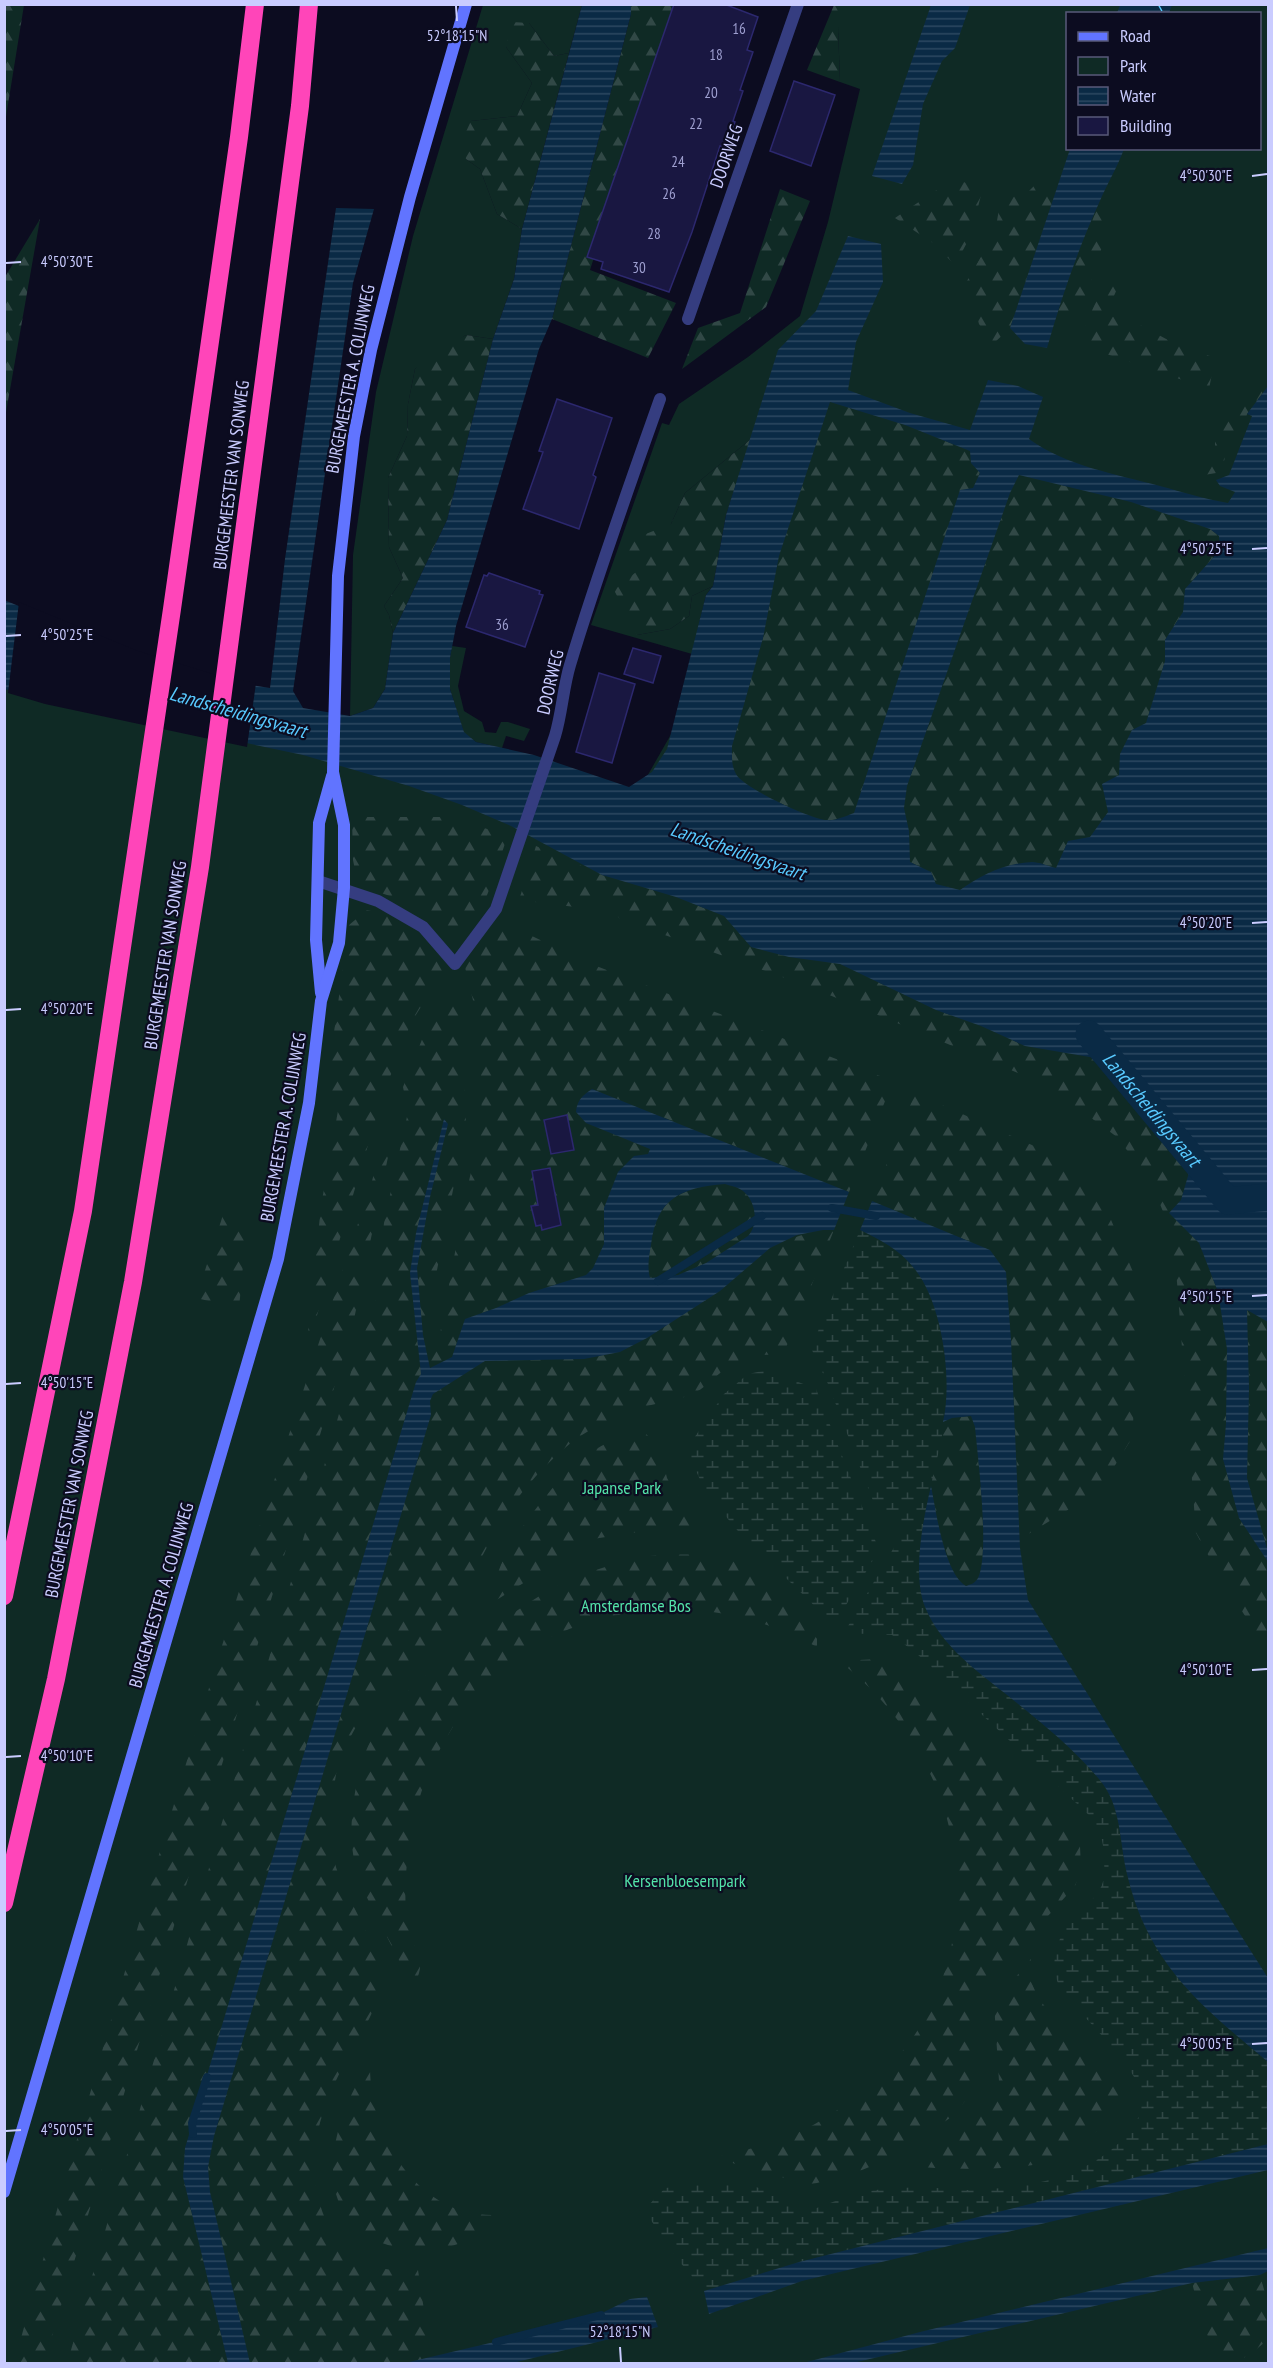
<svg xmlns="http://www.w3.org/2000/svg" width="1273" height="2368" viewBox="0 0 1273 2368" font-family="'PT Sans Narrow',sans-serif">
<defs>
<pattern id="forest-firs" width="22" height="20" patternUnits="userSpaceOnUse" patternTransform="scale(1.5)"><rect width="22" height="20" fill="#0f2a25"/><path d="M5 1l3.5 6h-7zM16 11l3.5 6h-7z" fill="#314846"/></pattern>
<pattern id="wetland-marsh" width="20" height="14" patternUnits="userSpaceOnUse" patternTransform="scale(1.5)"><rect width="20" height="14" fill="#0f2a25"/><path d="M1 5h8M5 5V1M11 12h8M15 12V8" fill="none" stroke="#314846"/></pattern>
<pattern id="water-rules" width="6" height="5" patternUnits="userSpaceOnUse" patternTransform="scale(1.5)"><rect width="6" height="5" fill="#0a2a45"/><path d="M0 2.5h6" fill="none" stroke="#2c4861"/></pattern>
</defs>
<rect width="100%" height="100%" fill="#0c0c20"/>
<g fill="#0f2a25" fill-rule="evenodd">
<path d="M 483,5 L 582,5 L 569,53 L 554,56 L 529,23 L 506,47 L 532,83 L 517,116 L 471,121 L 466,159 L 480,169 L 497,214 L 522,229 L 514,279 L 493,339 L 466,335 L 415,369 L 408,404 L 407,436 L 388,478 L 389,547 L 403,578 L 384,606 L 389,615 L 393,633 L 385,689 L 373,708 L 350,716 L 353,555 L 376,392 L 413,236 Z"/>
<path d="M 842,5 L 1268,5 L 1268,2363 L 5,2363 L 4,687 L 354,758 L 472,794 L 641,787 L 678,722 L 794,335 L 786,343 L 751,439 L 685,493 L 671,524 L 642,568 L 637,635 L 670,629 L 689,616 L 692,596 L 713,586 L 706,595 L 692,654 L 591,625 L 662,423 L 669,425 L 679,404 L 748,357 L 800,316 L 828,222 L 860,89 L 840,82 L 838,28 ZM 1068,14 L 1260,14 L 1260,148 L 1068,148 Z"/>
<path d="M 452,646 L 466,648 L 458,686 L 464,711 L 482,722 L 485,732 L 496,733 L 501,722 L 508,722 L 530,729 L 524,741 L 506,736 L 502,748 L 476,742 L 464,733 L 450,689 L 450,658 Z"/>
</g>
<g fill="url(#forest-firs)">
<path d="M 5,4 L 24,5 L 5,123 L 4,5 Z"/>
<path d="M 631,5 L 673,5 L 590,270 L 676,303 L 648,358 L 552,319 L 631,14 Z"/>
<path d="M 834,5 L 855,5 L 838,28 L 840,82 L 807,70 Z"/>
<path d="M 512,22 L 529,23 L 554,56 L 569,53 L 522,229 L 497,214 L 480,169 L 466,159 L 459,135 L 465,134 L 471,121 L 517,116 L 532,83 L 506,47 Z"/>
<path d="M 1043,177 L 1061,183 L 1010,328 L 993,344 L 979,324 L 967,281 L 995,232 L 1001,198 L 1025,195 Z"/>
<path d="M 953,179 L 967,183 L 982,191 L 971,235 L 955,265 L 933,243 L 895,218 Z"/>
<path d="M 780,189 L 810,201 L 766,307 L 682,369 L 698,328 L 740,313 Z"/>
<path d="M 1099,203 L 1113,214 L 1079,317 L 1055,319 Z"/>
<path d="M 40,219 L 5,418 L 5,277 Z"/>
<path d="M 1107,277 L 1117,289 L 1105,316 L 1127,318 L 1168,340 L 1215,358 L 1209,389 L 1077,344 Z"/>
<path d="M 466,335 L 493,339 L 447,520 L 393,633 L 389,615 L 384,606 L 403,578 L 389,547 L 388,478 L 407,436 L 408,404 L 415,369 L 428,356 Z"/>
<path d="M 1267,379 L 1268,386 L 1247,414 L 1243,432 L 1227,446 L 1222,472 L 1204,475 L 1202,460 L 1215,458 L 1215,437 L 1208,431 Z"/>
<path d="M 830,401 L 905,425 L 970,451 L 971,463 L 980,472 L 854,813 C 846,816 835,821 827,820 C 812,820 742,787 736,774 C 731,765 732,756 732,746 L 763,638 L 779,556 Z"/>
<path d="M 751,439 L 726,515 L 713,586 L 692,596 L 689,616 L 670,629 L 637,635 L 614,590 L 641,568 L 621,561 L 628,541 L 671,524 L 685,493 Z"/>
<path d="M 1020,475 L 1131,502 L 1210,529 L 1219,536 L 1220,550 L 1185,589 L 1183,612 L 1165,640 L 1165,661 L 1146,723 L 1132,730 L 1120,754 L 1119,775 L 1108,812 L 1090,837 L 1068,841 L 1056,868 L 1033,862 L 982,874 L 960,890 L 936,884 L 931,872 L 910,862 L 909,831 L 904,808 L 907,786 L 1010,493 Z"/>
<path d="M 352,817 L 446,817 L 508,835 C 494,874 485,916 455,946 L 405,901 L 366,888 L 357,880 L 353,860 Z"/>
<path d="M 536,846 L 602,875 L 676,897 L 724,916 L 751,947 L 789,957 L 840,964 L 936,1010 L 981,1026 L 1025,1046 L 1113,1061 L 1144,1084 L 1189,1147 L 1190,1169 L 1181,1200 L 1170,1213 L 1199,1243 L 1218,1292 L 1227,1349 L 1226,1424 L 1223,1459 L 1239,1518 L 1268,1562 L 1268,1652 L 1219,1575 L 1196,1533 L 1177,1282 L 1164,1214 L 1151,1182 L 1117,1137 L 1071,1103 L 1025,1076 L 810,987 L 620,919 L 596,892 L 583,908 L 519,900 Z"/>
<path d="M 367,910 L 395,917 L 419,937 L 444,969 L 411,1023 L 383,1095 L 306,1352 L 321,1206 L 339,1105 L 327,1082 L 349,925 Z"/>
<path d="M 503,922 L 586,962 L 893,1081 L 849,1192 L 593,1089 L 583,1095 L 576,1105 L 586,1123 L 650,1149 L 603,1216 L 604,1244 L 593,1268 L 586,1275 L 529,1293 L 496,1308 L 465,1319 L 452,1357 L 429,1368 L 416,1382 L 185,2148 L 183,2177 L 228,2363 L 67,2364 L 353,1365 L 376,1300 L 384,1223 L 408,1112 L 403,1087 L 427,1027 L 452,989 L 461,1024 L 466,1125 L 425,1330 L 440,1334 L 465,1198 L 482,1125 L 479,1025 L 464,963 L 482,940 Z"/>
<path d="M 915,1093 L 1041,1149 L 1098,1189 L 1133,1272 L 1140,1319 L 1132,1438 L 1109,1475 L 1081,1502 L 1020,1539 L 1011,1340 L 990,1250 L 872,1201 Z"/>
<path d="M 392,1138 L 353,1324 L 44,2363 L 14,2363 C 76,2142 138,1921 205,1701 C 258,1527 315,1354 372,1181 L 383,1139 Z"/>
<path d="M 725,1184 C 731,1186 738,1187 743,1191 C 756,1201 759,1224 748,1236 L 706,1263 L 678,1276 L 650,1278 C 647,1265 649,1253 651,1240 C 658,1197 685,1187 725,1184 Z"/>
<path d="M 223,1215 L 247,1223 L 239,1308 L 196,1298 Z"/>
<path d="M 823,1230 L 834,1230 L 783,1355 C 762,1354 742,1355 725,1369 C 712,1379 706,1388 690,1395 C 673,1402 654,1403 637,1409 C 612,1419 586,1429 566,1447 C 535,1473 503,1513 486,1549 C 477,1565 469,1582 463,1600 C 460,1611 459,1626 451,1634 C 429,1659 398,1675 376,1699 C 361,1716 346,1742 339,1763 C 335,1775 334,1788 333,1800 C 329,1824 330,1850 338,1873 C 351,1907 384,1953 379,1989 C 376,2012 362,2031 351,2051 C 320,2108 298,2165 329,2227 C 337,2242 358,2262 375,2267 C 389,2271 404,2270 418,2270 L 431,2357 L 405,2364 L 250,2364 L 210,2192 L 208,2167 L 214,2136 L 431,1415 L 430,1400 L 433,1394 L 485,1361 L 531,1359 L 752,1262 C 775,1244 795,1235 823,1230 Z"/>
<path d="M 1247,1309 L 1268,1322 L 1268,1552 L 1247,1478 L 1249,1388 Z"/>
<path d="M 971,1416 L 975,1427 C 978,1458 990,1555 978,1579 C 975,1583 971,1584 966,1586 C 949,1576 932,1507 931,1487 C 930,1468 939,1441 943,1422 L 952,1418 Z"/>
<path d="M 645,1433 L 659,1446 L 667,1478 L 673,1489 L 684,1502 L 701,1529 L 657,1529 L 593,1539 L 487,1606 C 493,1589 498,1570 506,1553 C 512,1541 521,1529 529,1518 C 558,1479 593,1436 645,1433 Z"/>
<path d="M 700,1554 L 733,1561 L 776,1597 L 812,1631 L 817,1639 L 817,1647 C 736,1602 640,1596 555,1635 C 523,1650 491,1672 469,1700 C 461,1711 455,1724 448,1735 C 430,1765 417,1798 411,1832 C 407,1857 403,1894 407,1918 C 410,1934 418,1951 420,1967 C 420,1974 414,1985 411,1992 C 397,1942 357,1899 352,1846 C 349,1808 359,1755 380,1723 C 410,1681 459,1650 502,1621 C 530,1602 560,1580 593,1571 C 611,1565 631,1558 650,1556 C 666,1554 683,1555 700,1554 Z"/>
<path d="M 879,1659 L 898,1671 L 1075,1836 L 1080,1846 L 1081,1869 L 1075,1886 L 1002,1967 L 976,2000 L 971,2022 L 974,2071 L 973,2091 L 953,2116 L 889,2159 L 857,2172 L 817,2183 L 801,2185 L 785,2178 L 751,2170 L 717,2157 C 749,2150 786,2140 815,2124 C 855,2101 897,2065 921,2025 C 994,1899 951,1747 839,1661 Z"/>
<path d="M 1031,1959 C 1031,1967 1030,1978 1033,1986 C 1041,2007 1080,2052 1097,2069 C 1103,2075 1114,2081 1117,2088 C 1124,2103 1113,2118 1102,2127 C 1088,2138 1074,2152 1057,2159 C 1022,2172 954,2169 916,2167 L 925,2155 L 979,2117 L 995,2099 L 999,2081 L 994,2003 Z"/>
<path d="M 370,2063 C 369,2121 399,2185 454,2208 C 470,2215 488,2215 504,2215 C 495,2224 484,2234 471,2239 C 428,2259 360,2253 339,2203 C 322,2159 344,2099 370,2063 Z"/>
<path d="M 1260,2275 L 1268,2304 L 1268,2339 C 1258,2348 1239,2367 1224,2360 C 1208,2353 1197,2300 1192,2283 Z"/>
</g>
<g fill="url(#wetland-marsh)">
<path d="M 860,1230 C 879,1239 900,1250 914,1267 C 943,1302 948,1367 945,1411 C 944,1434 936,1462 931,1485 C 925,1513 914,1563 921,1590 C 924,1600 934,1611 940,1620 C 949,1634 958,1653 971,1665 C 982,1676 995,1685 1006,1694 C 1038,1720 1072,1747 1099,1779 C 1121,1806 1119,1841 1127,1874 C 1148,1963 1201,2006 1268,2062 L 1268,2144 L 799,2262 L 704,2291 L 679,2261 L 648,2216 L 646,2208 L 665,2188 L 712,2184 L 749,2185 L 789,2197 L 806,2212 C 831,2203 858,2191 884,2189 C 899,2188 915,2187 930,2187 C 939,2188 948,2190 957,2190 C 1016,2190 1083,2182 1125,2137 C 1139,2122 1145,2108 1139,2088 C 1133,2065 1081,2014 1063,1993 C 1046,1966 1056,1936 1077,1914 C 1086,1905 1096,1898 1101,1887 C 1106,1877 1104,1866 1104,1855 C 1103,1839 1100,1830 1091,1817 L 916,1653 L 892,1635 L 844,1633 L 906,1527 L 877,1511 L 828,1384 L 811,1348 Z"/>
<path d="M 768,1370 L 816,1389 L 879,1550 L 834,1625 L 736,1529 L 704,1489 L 691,1459 L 690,1444 L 724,1394 L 748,1374 Z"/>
</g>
<g fill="url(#water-rules)" fill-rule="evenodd">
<path d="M 582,5 L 631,5 L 631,14 L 552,319 L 539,349 L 456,626 L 450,658 L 450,689 L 464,732 L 476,742 L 534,755 L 629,787 L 652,772 L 667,749 L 706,595 L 713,586 L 726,515 L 778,350 L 816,311 L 848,236 L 881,244 L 883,282 L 856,342 L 848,390 L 910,413 L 970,430 L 988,380 L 1018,386 L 1043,397 L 1029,439 C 1066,466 1116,474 1160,486 C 1183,492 1204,499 1228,503 L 1235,492 L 1220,486 L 1216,480 L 1229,475 L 1252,416 L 1247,414 L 1268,386 L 1268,1322 L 1247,1310 L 1249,1388 L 1247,1478 L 1268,1552 L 1268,1562 L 1239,1518 L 1223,1459 L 1226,1424 L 1227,1349 L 1218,1292 L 1199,1243 L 1169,1213 L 1181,1200 L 1190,1169 L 1189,1147 L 1144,1084 L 1113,1061 L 1025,1046 L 981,1026 L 936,1010 L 840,964 L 789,957 L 751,947 L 724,916 L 676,897 L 602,875 L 511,826 L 462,805 L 409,786 L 303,755 L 46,701 L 5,689 L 4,600 L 137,654 L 225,681 L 270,688 L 285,559 L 336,208 L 374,209 L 353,283 L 293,691 L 303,708 L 350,716 L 373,708 L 385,689 L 393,633 L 447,520 L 493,339 L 514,279 L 522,229 ZM 830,402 L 905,425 L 970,451 L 971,463 L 980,473 L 973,488 L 960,490 L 854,813 C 846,816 835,821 827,820 C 812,820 742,787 736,774 C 731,765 732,756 732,746 L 763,638 L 779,556 ZM 1019,475 L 1131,502 L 1210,529 L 1219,536 L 1220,550 L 1185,589 L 1183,612 L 1165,640 L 1165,661 L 1146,723 L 1132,730 L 1120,754 L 1119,775 L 1102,784 L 1108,812 L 1090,837 L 1068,841 L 1056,868 C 1048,866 1039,862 1032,862 C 1005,863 981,875 960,890 L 936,884 L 931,872 L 910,862 L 909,831 L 904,808 L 907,786 L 1010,493 Z"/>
<path d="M 931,5 L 970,5 L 955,48 L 942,61 L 923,104 L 913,165 L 902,184 L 872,176 Z"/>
<path d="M 1120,5 L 1120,4 L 1172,5 L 1169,13 L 1117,13 Z"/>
<path d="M 1070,149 L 1124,149 C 1117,168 1107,184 1099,203 C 1078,249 1061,299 1047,348 L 1025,344 L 1010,328 Z"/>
<path d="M 592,1089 L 849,1192 L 834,1230 L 823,1230 L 797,1235 L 770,1248 L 720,1291 L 647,1338 L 620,1352 L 584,1359 L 485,1361 L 433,1394 L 430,1401 L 431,1415 L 214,2136 L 208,2167 L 210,2192 L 250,2363 L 228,2363 L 183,2177 L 185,2148 L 416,1382 L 421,1374 L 410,1273 L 416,1233 L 444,1119 L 448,1124 L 430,1197 L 417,1268 L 423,1335 L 430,1368 L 452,1357 L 465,1319 L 496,1308 L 529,1293 L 586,1275 L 593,1268 L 604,1244 L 604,1208 L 618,1172 L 634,1156 L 648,1154 L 650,1149 L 586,1123 L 576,1112 C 577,1100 583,1095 592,1089 ZM 725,1184 C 731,1186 738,1187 743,1191 C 756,1201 759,1224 748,1236 L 706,1263 L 678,1275 L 650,1278 C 647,1267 649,1256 651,1245 C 657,1198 680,1188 725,1184 Z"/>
<path d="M 872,1201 L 990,1250 L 1006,1272 L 1011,1340 L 1020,1548 L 1028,1600 L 1268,1978 L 1268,2062 C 1201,2006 1148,1964 1127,1874 C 1119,1841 1122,1806 1099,1779 C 1074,1749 1042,1723 1012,1699 C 980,1673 941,1647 925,1607 C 912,1574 923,1520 931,1486 C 936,1510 944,1573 966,1586 C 972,1584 975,1583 978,1578 C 990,1553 978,1459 975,1427 L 971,1416 L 952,1418 L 943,1422 C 953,1380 942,1300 913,1267 C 900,1250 879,1239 860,1230 Z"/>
<path d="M 1268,2144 L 1268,2170 L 802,2281 L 709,2314 L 704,2291 L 799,2262 Z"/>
<path d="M 1268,2248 L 1268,2271 L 1260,2275 L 1192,2283 L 853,2363 L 803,2363 L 920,2332 Z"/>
<path d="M 647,2297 L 658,2327 L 513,2363 L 405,2363 L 588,2320 L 630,2299 Z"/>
</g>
<path fill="#0c0c20" d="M 19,602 L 138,651 L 226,678 L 256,683 L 247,747 L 45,704 L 8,693 Z"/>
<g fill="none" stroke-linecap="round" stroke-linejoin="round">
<g stroke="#0a2a45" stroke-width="8">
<path d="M 832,1208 L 876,1216"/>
<path d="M 658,1281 L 762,1216"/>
<path d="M 193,2134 L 192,2123 L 207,2077"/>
<path d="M 496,2342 L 601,2315"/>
</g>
<path stroke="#0a2a45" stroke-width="27" id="s1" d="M 1089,1034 L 1228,1201 L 1268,1197"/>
<path stroke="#58caff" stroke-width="1.5" stroke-dasharray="8 6" stroke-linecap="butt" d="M 1158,4 L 1163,13"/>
</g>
<g fill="#191741" stroke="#2c286e" stroke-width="1.5">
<path d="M 674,4 L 724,4 L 758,17 L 747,50 L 753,52 L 740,90 L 743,91 L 733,121 L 735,122 L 726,148 L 720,146 L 692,232 L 669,292 L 601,269 L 603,262 L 587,257 Z"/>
<path d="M 794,81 L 835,95 L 811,166 L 770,151 Z"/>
<path d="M 557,399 L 612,418 L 593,475 L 596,477 L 579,529 L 523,509 L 543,452 L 539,451 Z"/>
<path d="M 489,573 L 540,591 L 539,594 L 543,595 L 525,647 L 466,627 L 484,575 L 487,576 Z"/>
<path d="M 633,648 L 661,656 L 653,683 L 624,674 Z"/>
<path d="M 599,673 L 635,684 L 612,763 L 576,752 Z"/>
<path d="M 567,1115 L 574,1150 L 551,1154 L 544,1120 Z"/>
<path d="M 550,1168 L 561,1225 L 542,1230 L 541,1225 L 536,1226 L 531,1206 L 538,1205 L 532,1171 Z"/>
</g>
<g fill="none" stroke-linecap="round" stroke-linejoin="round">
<g stroke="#353d80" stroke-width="12">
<path d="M 688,319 L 798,4"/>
<path d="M 318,881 L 378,901 L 423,927 L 455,964 L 496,909 L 555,736 C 562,713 563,688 570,665 C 597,575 629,487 660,399"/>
</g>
<g stroke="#6174ff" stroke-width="12">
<path d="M 321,993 L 316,940 L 319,823 L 332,776"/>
<path d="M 4,2192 L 278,1259 L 309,1103 L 321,1001 L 339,943 L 344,888 L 344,825 L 333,772 L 338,576 L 354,436 L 371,350 L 410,197 L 466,4"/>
</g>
<g stroke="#ff45b9" stroke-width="18">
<path d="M 4,1596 L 83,1211 L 172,609 L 239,137 L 255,4"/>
<path d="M 4,1903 L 56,1679 L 133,1282 L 200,867 L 300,106 L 309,4"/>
</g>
</g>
<path fill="none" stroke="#caccff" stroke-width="2" d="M 456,6 L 457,21M 1252,176 L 1267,174M 6,263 L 21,262M 1252,549 L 1267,548M 6,636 L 21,635M 1252,923 L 1267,922M 6,1010 L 21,1009M 1252,1296 L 1267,1295M 6,1384 L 21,1383M 1252,1670 L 1267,1669M 6,1757 L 21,1756M 1252,2044 L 1267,2043M 6,2131 L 21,2130M 620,2347 L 621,2362"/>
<g text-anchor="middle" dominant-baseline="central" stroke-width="4.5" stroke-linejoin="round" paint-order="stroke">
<g font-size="15" fill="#9e9fd0">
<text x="739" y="28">16</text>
<text x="716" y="54">18</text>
<text x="711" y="92">20</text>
<text x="696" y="123">22</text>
<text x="678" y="161">24</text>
<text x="669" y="193">26</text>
<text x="654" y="233">28</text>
<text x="639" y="267">30</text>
<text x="502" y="624">36</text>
</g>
<g font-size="18" fill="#caccff" stroke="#0c0c20">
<text transform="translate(726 156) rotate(-71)">DOORWEG</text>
<text transform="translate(350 379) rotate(-79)">BURGEMEESTER A. COLIJNWEG</text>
<text transform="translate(231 475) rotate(-83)">BURGEMEESTER VAN SONWEG</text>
<text transform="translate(550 682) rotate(-77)">DOORWEG</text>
<text transform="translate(165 955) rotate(-81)">BURGEMEESTER VAN SONWEG</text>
<text transform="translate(283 1127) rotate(-80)">BURGEMEESTER A. COLIJNWEG</text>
<text transform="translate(69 1504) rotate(-79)">BURGEMEESTER VAN SONWEG</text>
<text transform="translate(161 1595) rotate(-74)">BURGEMEESTER A. COLIJNWEG</text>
</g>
<g font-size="18" fill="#53e3a9" stroke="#0c0c20">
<text x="622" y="1487">Japanse Park</text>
<text x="636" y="1605">Amsterdamse Bos</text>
<text x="685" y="1880">Kersenbloesempark</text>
</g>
<g font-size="20" font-style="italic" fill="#58caff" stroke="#0c0c20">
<text transform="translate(238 712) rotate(16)">Landscheidingsvaart</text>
<text transform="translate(738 851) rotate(19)">Landscheidingsvaart</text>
<text stroke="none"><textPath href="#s1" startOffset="98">Landscheidingsvaart</textPath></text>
</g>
</g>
<g font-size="15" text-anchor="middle" fill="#caccff" stroke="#0c0c20" stroke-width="4.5" stroke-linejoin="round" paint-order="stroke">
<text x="457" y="41">52°18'15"N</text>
<text x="1206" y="181">4°50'30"E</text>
<text x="67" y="267">4°50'30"E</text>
<text x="1206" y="554">4°50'25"E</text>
<text x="67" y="640">4°50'25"E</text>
<text x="1206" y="928">4°50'20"E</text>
<text x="67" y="1014">4°50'20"E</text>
<text x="1206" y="1302">4°50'15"E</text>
<text x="67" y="1388">4°50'15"E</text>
<text x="1206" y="1675">4°50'10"E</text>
<text x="67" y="1761">4°50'10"E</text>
<text x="1206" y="2049">4°50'05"E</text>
<text x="67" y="2135">4°50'05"E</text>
<text x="620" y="2337">52°18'15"N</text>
</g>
<rect width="1273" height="2368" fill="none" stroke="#caccff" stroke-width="12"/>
<rect x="1066" y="12" width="195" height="138" fill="#0c0c20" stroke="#585979" stroke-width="1.5"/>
<rect x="1078" y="32" width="30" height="9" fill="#6174ff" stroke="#585979" stroke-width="1.5"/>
<text x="1120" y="42" font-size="18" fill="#caccff">Road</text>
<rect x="1078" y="57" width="30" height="18" fill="#0f2a25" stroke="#585979" stroke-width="1.5"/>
<text x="1120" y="72" font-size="18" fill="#caccff">Park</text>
<rect x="1078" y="87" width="30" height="18" fill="url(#water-rules)" stroke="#585979" stroke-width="1.5"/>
<text x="1120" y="102" font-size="18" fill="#caccff">Water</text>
<rect x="1078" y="117" width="30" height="18" fill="#191741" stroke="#585979" stroke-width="1.5"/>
<text x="1120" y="132" font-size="18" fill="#caccff">Building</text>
</svg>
